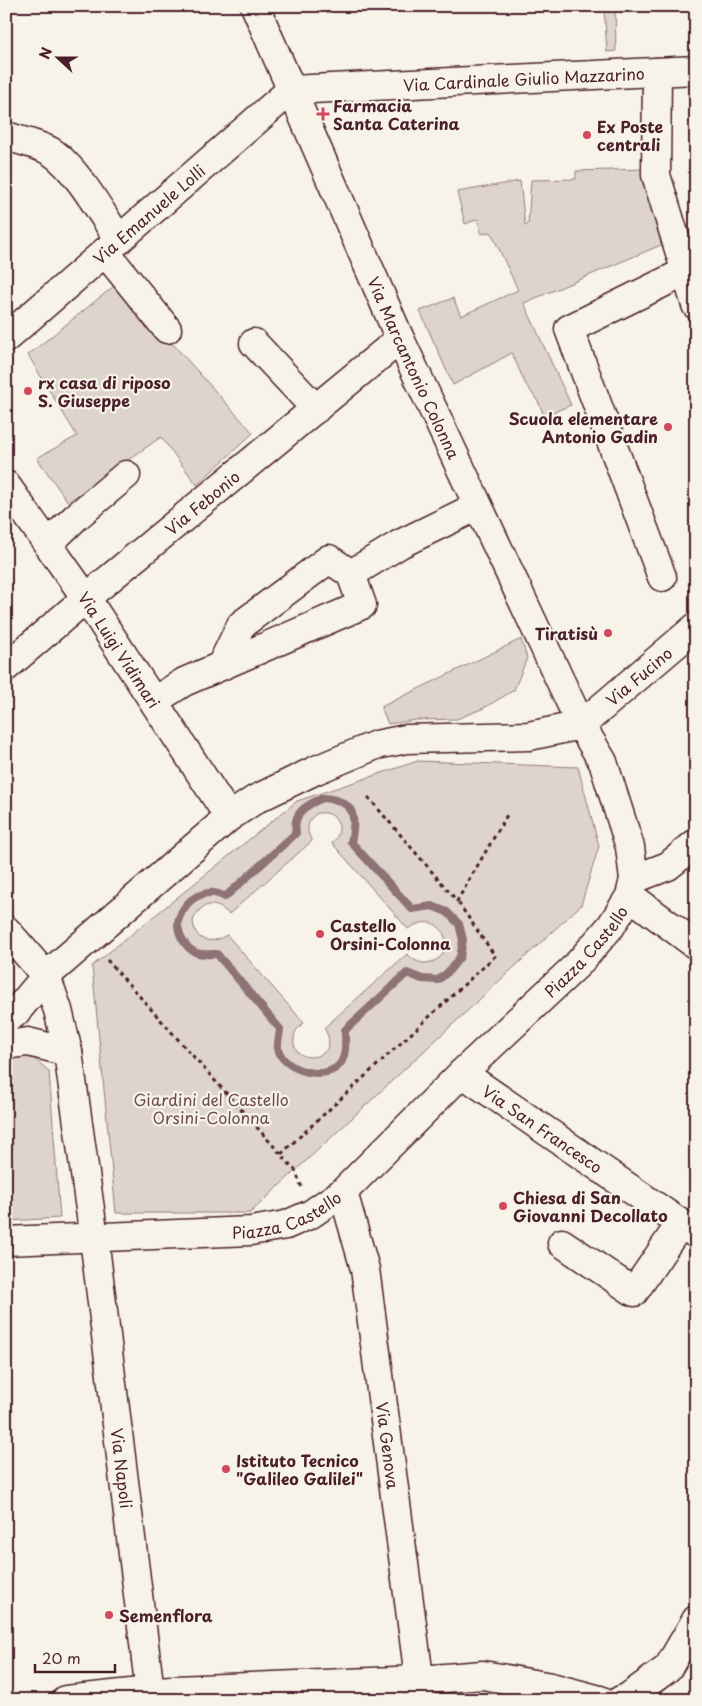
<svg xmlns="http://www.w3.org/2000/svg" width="702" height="1706" viewBox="0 0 702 1706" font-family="'Playpen Sans',sans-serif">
<rect width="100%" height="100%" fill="#f7f3e8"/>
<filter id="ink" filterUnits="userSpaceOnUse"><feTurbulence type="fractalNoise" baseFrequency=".02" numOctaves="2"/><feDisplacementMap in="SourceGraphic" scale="10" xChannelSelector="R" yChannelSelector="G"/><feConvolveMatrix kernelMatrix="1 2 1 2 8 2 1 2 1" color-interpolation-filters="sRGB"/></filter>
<g filter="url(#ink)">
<g fill="#ded4cc" stroke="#947a7c" fill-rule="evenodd">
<path d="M 604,6 L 615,6 L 616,51 L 607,52 Z"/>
<path d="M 644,169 L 656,218 L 661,245 L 524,303 L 571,405 L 544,416 L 539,403 L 525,383 L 512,353 L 453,385 L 420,311 L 453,298 L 461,316 L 518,290 L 491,232 L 481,234 L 478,219 L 465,224 L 457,192 L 520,181 L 525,226 L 528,224 L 531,180 L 576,179 L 576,171 Z"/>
<path d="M 118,283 L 253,433 L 197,485 L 161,437 L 68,502 L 37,458 L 77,436 L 28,355 Z"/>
<path d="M 521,639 L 527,658 L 514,690 L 484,708 L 457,719 L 416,720 L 388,724 L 381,707 Z"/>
<path d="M 418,761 L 578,767 L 599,846 L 581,905 L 250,1213 L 116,1213 L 92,966 L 297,801 ZM 318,813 C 338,810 346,830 332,843 L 408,929 C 443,905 460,954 431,962 C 421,965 415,961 407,954 L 324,1028 C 345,1060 291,1068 294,1039 C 294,1032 298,1027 304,1023 L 227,935 C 210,945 195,942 193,921 C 201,901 215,901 229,914 L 312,841 C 305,830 307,819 318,813 Z"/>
<path d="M 6,1055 L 30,1055 L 49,1071 L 60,1218 L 8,1221 Z"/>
</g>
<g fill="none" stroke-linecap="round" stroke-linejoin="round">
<path stroke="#8e7275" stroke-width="8" d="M 323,798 C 354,800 357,815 351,842 L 412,909 L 432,906 L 447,912 L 459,924 L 463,940 L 460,957 L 448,972 L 438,980 L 422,979 L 407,973 L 345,1030 C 345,1040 347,1055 340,1064 C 326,1082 282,1071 278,1048 C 277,1042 280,1034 280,1029 L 217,954 C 211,954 204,955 197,953 C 185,949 175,930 179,918 C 186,898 207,886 225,897 L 296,833 C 292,813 306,805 323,798 Z"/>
<defs>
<g id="minor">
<path id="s1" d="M 255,6 L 400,339 L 581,725"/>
<path d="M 657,72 L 656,175 L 696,305"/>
<path d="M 6,136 C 21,141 37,144 50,151 C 76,167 102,214 119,240"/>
<path d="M 105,252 L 167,329"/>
<path id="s2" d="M 6,338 L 291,90 L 696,70"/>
<path d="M 254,343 L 316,409"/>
<path id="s3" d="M 6,485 L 86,598 L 229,817"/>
<path d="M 48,544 L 76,517 L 126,475"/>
<path d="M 662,577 L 569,329 L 685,272"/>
<path d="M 221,666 L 241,625 L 329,559 L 351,574"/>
<path id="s4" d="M 6,667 L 86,598 L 400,339"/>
<path d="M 154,701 L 184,682 L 362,605 L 351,574 L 400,544 L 478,506"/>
<path d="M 634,879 L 668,866 L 696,843"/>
<path d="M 630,896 L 696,945"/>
<path id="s5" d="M 343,1192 L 365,1269 L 422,1700"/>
<path d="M 562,1243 L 634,1292 L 681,1223"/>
<path d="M 66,1700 L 150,1691 L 420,1680 L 483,1675 L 551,1687 L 600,1700"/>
<path d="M 621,1700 L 627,1698 L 668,1668 L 696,1620"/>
</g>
<g id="major">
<path id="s6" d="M 6,930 L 46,976 L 58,1010 L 68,1052 L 94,1238 L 151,1700"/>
<path id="s7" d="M 6,1019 L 15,1013 L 46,976 L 229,817 L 256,799 L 316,770 L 376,745 L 406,739 L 529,736 L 581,725 L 696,627"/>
<path d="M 6,1045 L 28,1042 L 68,1052"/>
<path id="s8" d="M 462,1073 L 696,1234"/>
<path id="s9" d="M 6,1241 L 251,1231 L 286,1225 L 311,1214 L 343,1192 L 462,1073 L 577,965 L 611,926 L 630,896 L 634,879 L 630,847 L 603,762 L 581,725"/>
</g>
</defs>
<use href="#minor" stroke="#4a1f2b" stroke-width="31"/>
<use href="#major" stroke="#4a1f2b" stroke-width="31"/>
<g stroke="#4a1f2b" stroke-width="3" stroke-dasharray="4 4" stroke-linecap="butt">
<path d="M 368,797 L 457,901 L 507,815"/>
<path d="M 107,960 L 295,1170 L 302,1188"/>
<path d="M 281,1154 L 495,956 L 457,901"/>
</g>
<use href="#minor" stroke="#f7f3e8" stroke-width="28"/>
<use href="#major" stroke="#f7f3e8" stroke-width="28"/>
</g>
</g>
<g fill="#d1495b" stroke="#f7f3e8" stroke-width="2">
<path d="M320.5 106.5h5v5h5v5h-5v5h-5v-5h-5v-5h5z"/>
<circle cx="587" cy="135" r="5"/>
<circle cx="28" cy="391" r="5"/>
<circle cx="668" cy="427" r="5"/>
<circle cx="608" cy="633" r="5"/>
<circle cx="320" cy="934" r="5"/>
<circle cx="503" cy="1206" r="5"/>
<circle cx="226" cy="1469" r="5"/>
<circle cx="109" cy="1615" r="5"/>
</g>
<g text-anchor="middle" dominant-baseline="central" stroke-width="4.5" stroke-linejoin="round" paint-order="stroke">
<g font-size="16" fill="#4a1f2b" stroke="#f7f3e8">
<text stroke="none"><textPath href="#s2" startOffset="611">Via Cardinale Giulio Mazzarino</textPath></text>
<text stroke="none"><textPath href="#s2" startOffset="189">Via Emanuele Lolli</textPath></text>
<text stroke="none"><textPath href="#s1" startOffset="395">Via Marcantonio Colonna</textPath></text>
<text stroke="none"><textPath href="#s4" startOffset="256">Via Febonio</textPath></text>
<text stroke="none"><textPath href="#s3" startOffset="200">Via Luigi Vidimari</textPath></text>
<text stroke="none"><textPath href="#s7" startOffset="748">Via Fucino</textPath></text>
<text stroke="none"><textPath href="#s9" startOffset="689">Piazza Castello</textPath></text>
<text stroke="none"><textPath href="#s8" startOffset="98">Via San Francesco</textPath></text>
<text stroke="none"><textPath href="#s9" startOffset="284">Piazza Castello</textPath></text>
<text stroke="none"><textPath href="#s5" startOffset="258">Via Genova</textPath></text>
<text stroke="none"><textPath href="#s6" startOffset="560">Via Napoli</textPath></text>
</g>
<g font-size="16" font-weight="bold" fill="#4a1f2b" stroke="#f7f3e8" text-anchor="start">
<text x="333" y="105">Farmacia<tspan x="333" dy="18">Santa Caterina</tspan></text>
<text x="597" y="126">Ex Poste<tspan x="597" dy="18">centrali</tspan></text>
<text x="38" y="382">rx casa di riposo<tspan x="38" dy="18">S. Giuseppe</tspan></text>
<text x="658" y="418" text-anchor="end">Scuola elementare<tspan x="658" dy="18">Antonio Gadin</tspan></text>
<text x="598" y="633" text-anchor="end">Tiratisù</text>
<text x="330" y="925">Castello<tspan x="330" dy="18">Orsini-Colonna</tspan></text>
<text x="513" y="1197">Chiesa di San<tspan x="513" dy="18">Giovanni Decollato</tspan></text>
<text x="236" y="1460">Istituto Tecnico<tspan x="236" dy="18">"Galileo Galilei"</tspan></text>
<text x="119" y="1615">Semenflora</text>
</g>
<g font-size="16" fill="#6f4c53" stroke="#f7f3e8">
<text x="211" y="1099">Giardini del Castello<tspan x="211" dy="18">Orsini-Colonna</tspan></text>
</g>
</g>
<rect width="702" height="1706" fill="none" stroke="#f7f3e8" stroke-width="25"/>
<rect x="12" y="12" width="677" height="1681" fill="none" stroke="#4a1f2b" stroke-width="2" filter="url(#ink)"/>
<g transform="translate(58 58) rotate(291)" stroke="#f7f3e8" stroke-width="4" paint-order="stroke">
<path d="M0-4L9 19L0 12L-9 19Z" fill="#4a1f2b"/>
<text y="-8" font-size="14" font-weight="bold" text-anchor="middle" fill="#4a1f2b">N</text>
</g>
<path d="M35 1664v8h80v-8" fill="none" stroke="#4a1f2b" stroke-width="2.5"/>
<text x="42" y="1664" font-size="15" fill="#4a1f2b" stroke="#f7f3e8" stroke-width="4" paint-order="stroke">20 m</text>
</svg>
